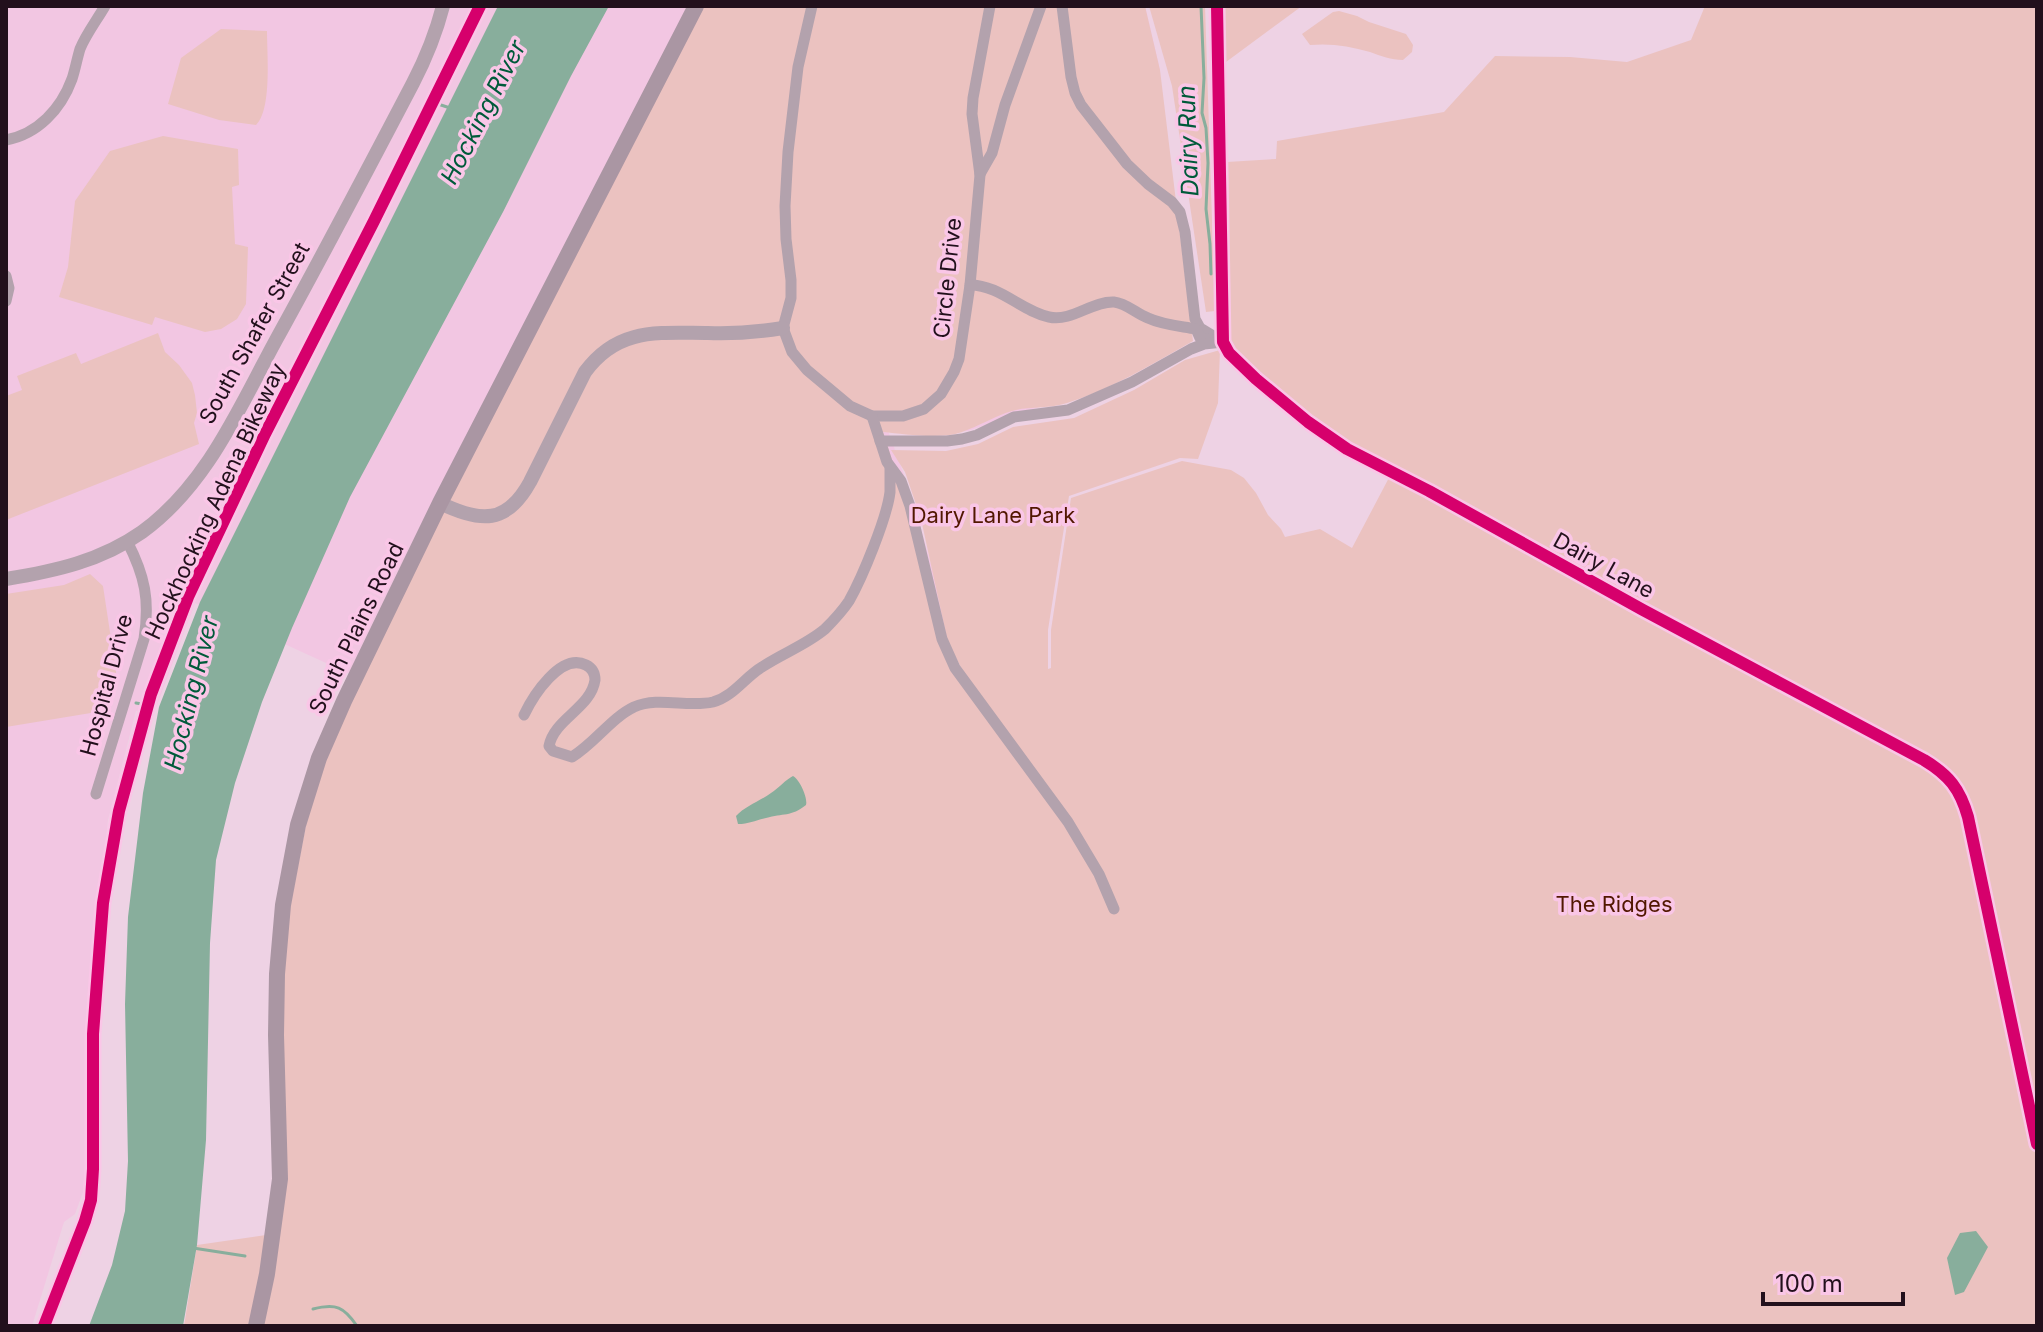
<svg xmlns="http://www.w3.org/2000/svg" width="2043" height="1332" viewBox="0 0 2043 1332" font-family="Inter,sans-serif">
<rect width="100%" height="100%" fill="#eed2e4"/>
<path fill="#f2c6e2" d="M 6,6 L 1145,6 L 1160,70 L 1107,384 L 968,431 L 888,431 L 912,497 L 958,660 L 494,740 L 195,603 L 156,708 L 136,711 L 108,820 L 86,1023 L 87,1137 L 83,1192 L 75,1214 L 64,1222 L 32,1326 L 6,1326 Z"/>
<g fill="#ebc2c0">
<path d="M 696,6 L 1145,6 L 1160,70 L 1193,341 C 1152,364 1112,389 1067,403 C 1048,409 1029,406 1012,411 C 995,416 979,426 962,432 C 939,440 905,434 883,432 L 897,475 L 942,639 L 963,671 L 948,643 L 921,519 L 905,472 L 891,450 L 946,451 L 978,444 L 1013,427 L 1074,418 L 1134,390 L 1185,360 L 1220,350 L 1218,403 L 1198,459 L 1180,458 L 1069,496 L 1048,630 L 1048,669 L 1051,668 L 1051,630 L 1071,498 L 1182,461 L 1231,470 L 1244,478 L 1256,493 L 1268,515 L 1281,529 L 1285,537 L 1320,529 L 1352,548 L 1392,472 L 1347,449 L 1223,342 L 1227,162 L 1276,159 L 1277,141 L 1444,112 L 1495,56 L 1570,57 L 1627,62 L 1691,40 L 1705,6 L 2037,6 L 2037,1326 L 184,1326 L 197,1245 L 273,1234 L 277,974 L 319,758 Z"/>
<path d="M 1149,6 L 1205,6 L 1215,311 L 1206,312 L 1172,86 Z"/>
<path d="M 1222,6 L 1302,6 L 1226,62 Z"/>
<path d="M 1339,11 L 1357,16 L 1369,22 L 1406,34 L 1413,45 L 1412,52 L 1403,60 C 1391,60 1381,56 1370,52 C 1350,46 1330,43 1310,45 L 1302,34 L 1333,12 Z"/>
<path d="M 221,29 L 267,31 C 267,53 272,110 256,125 L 219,120 L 168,104 L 181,58 Z"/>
<path d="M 163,136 L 238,149 L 239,185 L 232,187 L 235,244 L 248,247 L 246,304 L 237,319 L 221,329 L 205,332 L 155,317 L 152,325 L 59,297 L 68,267 L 75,201 L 110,151 Z"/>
<path d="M 158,333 L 165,352 L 179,365 L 192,383 L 195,395 L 197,413 L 194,423 L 199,444 L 6,520 L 6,396 L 22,390 L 17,376 L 76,353 L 81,364 Z"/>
<path d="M 90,574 L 103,586 L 118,685 L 107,689 L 109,710 L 6,727 L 6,594 L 64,585 Z"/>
</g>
<g fill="#88ae9c">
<path d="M 498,6 L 609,6 L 571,76 L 503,212 L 350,497 L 292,628 L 262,702 L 235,783 L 216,860 L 210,943 L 206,1140 L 197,1245 L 183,1326 L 89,1326 L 112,1265 L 125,1211 L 128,1161 L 125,1004 L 128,917 L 143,793 L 159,707 L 200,602 Z"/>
<path d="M 793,776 C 800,780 808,798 806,805 C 791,817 783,813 766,818 C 756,820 749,824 738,824 L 736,816 C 745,806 760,801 771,793 C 779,788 785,780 793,776 Z"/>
<path d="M 1976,1231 L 1988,1247 L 1964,1292 L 1955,1295 L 1947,1258 L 1960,1233 Z"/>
</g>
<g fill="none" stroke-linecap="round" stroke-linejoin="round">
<g stroke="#88ae9c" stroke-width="3">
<path d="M 1201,6 L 1204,78 L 1202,113 L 1206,128 L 1208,163 L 1206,209 L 1210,244 L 1211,274"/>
<path d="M 438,104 L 450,108"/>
<path d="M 136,703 L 142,704"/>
<path d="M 193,1248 L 245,1256"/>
<path d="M 313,1309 C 336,1303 344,1307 357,1326"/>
</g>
<g stroke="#b3a2ad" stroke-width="11">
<path d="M 812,6 L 798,67 L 788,152 L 785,206 L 786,239 L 791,280 L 791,298 L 783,328 L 792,352 L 807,370 L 850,406 L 872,416 L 903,416 L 924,409 L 941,394 L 954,372 L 959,359 L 970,285 L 980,175 L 972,114 L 973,98 L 990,6"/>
<path d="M 1062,6 L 1071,77 L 1075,93 L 1081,105 L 1127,164 L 1148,184 L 1172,202 L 1180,212 L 1185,232 L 1195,319 L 1200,328 L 1223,342"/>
<path d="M 6,140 C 38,134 61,109 72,79 C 75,70 77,59 80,49 C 86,34 97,20 105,6"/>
<path d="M 980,174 L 992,153 L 1005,105 L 1041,6"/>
<path d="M 6,276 L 9,288 L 6,301"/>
<path d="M 970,285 C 1000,285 1021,311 1049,317 C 1072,322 1092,301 1114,302 C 1126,303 1137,314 1148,318 C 1163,325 1180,326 1196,329 L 1200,338 L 1215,340"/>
<path d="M 872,416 L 887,462 L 901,481 L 910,506 L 942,639 L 955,668 L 1068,822 L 1099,874 L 1114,909"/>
<path d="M 880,441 L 947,441 L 962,439 L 977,435 L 1014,417 L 1068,410 L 1132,382 L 1191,349 L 1204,344 L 1223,342"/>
<path d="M 524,715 C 533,696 561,652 586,665 C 592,668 595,673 595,680 C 591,708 554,719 549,746 L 553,751 L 572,757 C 595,743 611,718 634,707 C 659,696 687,708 713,702 C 734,696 745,677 762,667 C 783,653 806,645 825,629 C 833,621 843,610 849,601 C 862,578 887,518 890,492 C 890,484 890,476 890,468"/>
<path d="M 96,794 L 144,639 C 150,600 145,576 127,541"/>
</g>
<g stroke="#b3a2ad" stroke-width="14">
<path d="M 1217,6 L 1223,342 L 1229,353 L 1256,379 L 1308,422 L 1347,449 L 1429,491 L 1643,610 L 1924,760 C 1949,775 1960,789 1968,817 L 2037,1144"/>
<path d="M 440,503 C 481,523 507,524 530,482 L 585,372 C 618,327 658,333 708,333 C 734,334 758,332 783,328"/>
<path d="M 6,579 C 55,571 101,561 142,532 C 207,485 239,408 276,340 C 323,255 368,169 413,83 C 426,58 436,33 443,6"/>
</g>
<path stroke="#aa96a3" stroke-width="16" d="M 256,1326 L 267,1274 L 280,1179 L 276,1035 L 277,974 L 283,905 L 298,825 L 319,758 L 344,701 L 440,503 L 696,6"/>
<defs>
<g id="cycleway">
<path d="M 1217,6 L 1223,342 L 1229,353 L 1256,379 L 1308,422 L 1347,449 L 1429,491 L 1643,610 L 1924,760 C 1949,775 1960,789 1968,817 L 2037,1144"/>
<path d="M 44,1326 L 85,1221 L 91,1200 L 93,1169 L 93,1034 L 103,903 L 119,811 L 151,694 L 188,597 L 265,434 L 374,221 L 480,6"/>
</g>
</defs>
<use href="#cycleway" stroke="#fac6e7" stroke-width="17"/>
<use href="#cycleway" stroke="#d6006c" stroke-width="12"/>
</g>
<g text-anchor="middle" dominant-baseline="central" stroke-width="7" stroke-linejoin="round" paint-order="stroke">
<g font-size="22" fill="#22101c" stroke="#fac6e7">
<text transform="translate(947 278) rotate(-84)">Circle Drive</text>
<text transform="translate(254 333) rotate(-61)">South Shafer Street</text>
<text transform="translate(215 501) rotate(-65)">Hockhocking Adena Bikeway</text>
<text transform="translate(1604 565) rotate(29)">Dairy Lane</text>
<text transform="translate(356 628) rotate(-64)">South Plains Road</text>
<text transform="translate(106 685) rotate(-75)">Hospital Drive</text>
</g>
<g font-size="22" fill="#511700" stroke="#fac6e7">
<text x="993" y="515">Dairy Lane Park</text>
<text x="1614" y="904">The Ridges</text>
</g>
<g font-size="24" font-style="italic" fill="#005a3a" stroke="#fac6e7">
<text transform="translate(483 112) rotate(-63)">Hocking River</text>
<text transform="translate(1188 141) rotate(-92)">Dairy Run</text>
<text transform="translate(191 693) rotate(-76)">Hocking River</text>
</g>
</g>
<rect width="2043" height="1332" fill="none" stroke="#22101c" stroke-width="16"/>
<path d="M1763 1292v12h140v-12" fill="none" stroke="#22101c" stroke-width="4"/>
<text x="1775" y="1292" font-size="24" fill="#22101c" stroke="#fac6e7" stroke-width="6" paint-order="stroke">100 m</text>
</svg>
